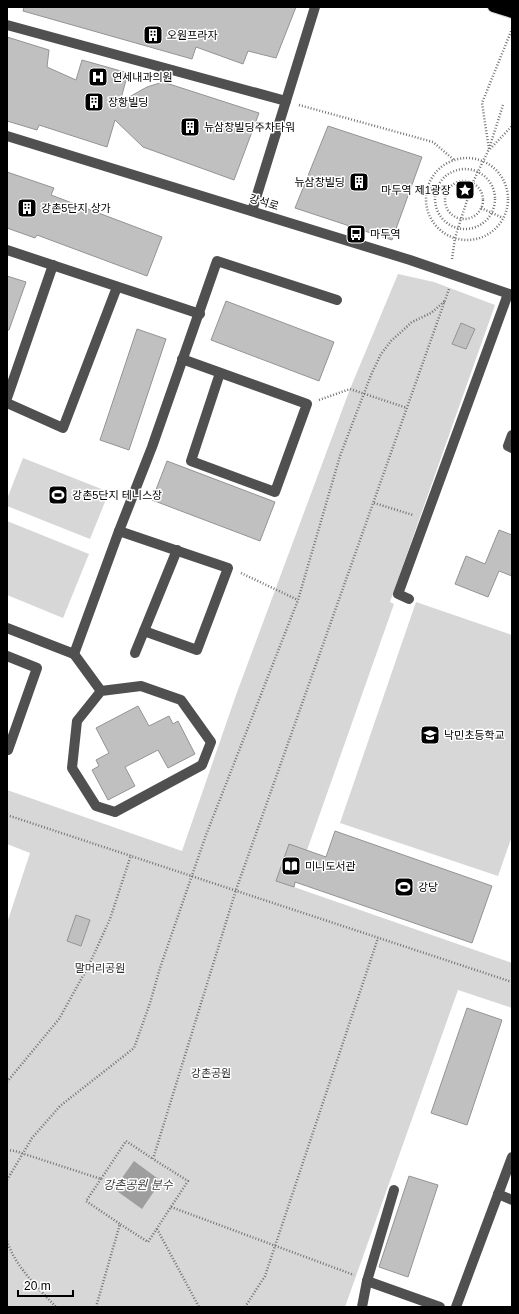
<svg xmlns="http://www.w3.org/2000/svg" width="519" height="1314" viewBox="0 0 519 1314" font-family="Arial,'Noto Sans KR',sans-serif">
<rect width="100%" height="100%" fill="#fff"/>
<g fill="#d7d7d7">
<path d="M 398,274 L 434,282 L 495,305 L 390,602 L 394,604 L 294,887 L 512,963 L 512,1008 L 458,990 L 345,1307 L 7,1307 L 7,923 L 30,853 L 7,844 L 7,790 L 182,851 L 236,695 L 350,389 Z"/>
<path d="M 23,458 L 109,492 L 90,539 L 7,506 L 7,499 Z"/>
<path d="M 7,521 L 89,554 L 63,618 L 7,595 Z"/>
<path d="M 416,602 L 512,635 L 512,836 L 498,876 L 340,823 Z"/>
</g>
<path fill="#9e9e9e" d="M 134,1161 L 161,1181 L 142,1209 L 114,1189 Z"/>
<g fill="#c0c0c0" stroke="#949494">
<path d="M 24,7 L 296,7 L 276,58 L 248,51 L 243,64 L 196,47 L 192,59 L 23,11 Z"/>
<path d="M 7,37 L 49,50 L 47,67 L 76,80 L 82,60 L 128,73 L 120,102 L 147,87 L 163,82 L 259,113 L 234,180 L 143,147 L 115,120 L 107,147 L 39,125 L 37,130 L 7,121 Z"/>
<path d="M 328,126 L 422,157 L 392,240 L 295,208 Z"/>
<path d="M 7,172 L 54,188 L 51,195 L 162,237 L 147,276 L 37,235 L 35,238 L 7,228 Z"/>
<path d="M 7,276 L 26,282 L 9,330 L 7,330 Z"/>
<path d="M 226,301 L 334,342 L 319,381 L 211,340 Z"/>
<path d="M 461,323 L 475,329 L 466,349 L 452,344 Z"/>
<path d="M 137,329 L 166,339 L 129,450 L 100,440 Z"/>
<path d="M 167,461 L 275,502 L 260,541 L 152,500 Z"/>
<path d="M 499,530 L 512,535 L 512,576 L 499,571 L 488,597 L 455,584 L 466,556 L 485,564 Z"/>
<path d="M 138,706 L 149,726 L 169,716 L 173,724 L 178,721 L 195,754 L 168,768 L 158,750 L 125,767 L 135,786 L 108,800 L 92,770 L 99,766 L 96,760 L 109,753 L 96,728 Z"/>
<path d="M 335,831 L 492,886 L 472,943 L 295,882 L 294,887 L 276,881 L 289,844 L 326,857 Z"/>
<path d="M 76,915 L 90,920 L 81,946 L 67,941 Z"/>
<path d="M 467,1008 L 502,1020 L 467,1125 L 431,1113 Z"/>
<path d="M 409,1176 L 438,1185 L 408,1277 L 379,1267 Z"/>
</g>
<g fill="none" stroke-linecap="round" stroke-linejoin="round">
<defs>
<path id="major" d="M 493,7 L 512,13"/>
</defs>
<use href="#major" stroke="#dbdbdb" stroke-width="12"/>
<g stroke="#727272" stroke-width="2.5" stroke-dasharray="1 2" stroke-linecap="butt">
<path d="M 299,105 L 433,142 L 454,160"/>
<path d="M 489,149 L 482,103 L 512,29"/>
<path d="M 490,149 L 512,126"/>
<circle cx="467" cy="199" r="41"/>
<circle cx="465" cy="199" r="30"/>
<circle cx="464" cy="200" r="19"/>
<path d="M 428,186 L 446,194"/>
<path d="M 481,208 L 503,218"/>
<path d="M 452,259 L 455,238 L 461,219 L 473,182 L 489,149 L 503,105"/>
<path d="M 319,400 L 350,389 L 407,408"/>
<path d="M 374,503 L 413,515"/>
<path d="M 241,573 L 298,600"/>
<path d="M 7,815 L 512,982"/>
<path d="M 7,1082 L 59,1019 L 89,965 L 110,919 L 131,855"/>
<path d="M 7,1150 L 15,1151 L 101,1179 L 126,1141 L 153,1159"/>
<path d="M 101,1179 L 86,1201 L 120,1224"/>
<path d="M 7,1180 L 32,1138 L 60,1106 L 134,1048 L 150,1003 L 160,968 L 206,835 L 298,600 L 340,456 L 371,375 L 381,354 L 391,341 L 412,322 L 431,313 L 445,301"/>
<path d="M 171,1207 L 354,1275"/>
<path d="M 157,1229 L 199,1307"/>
<path d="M 7,1241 C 15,1266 38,1288 56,1307"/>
<path d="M 96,1307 L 120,1224 L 148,1242 L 188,1181 L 153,1159 L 236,890 L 449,289"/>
<path d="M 245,1307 L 265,1276 L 378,938"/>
</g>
<g stroke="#505050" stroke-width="10">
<path d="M 7,25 L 286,101"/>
<path d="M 7,136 L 410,260 L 512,295"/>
<path d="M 252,211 L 315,7"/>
<path d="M 7,250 L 200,314"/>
<path d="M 182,359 L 307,404 L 275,492 L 191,461 L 220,373"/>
<path d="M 7,398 L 53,265"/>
<path d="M 7,403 L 63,428 L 117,287"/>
<path d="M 512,435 L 508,446 L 512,448"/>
<path d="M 409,599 L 398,594 L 508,294"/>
<path d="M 7,628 L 74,654 L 119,531"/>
<path d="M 144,631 L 197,650 L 228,568 L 119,531 L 152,447 L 217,261 L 337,300"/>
<path d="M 135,653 L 177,550"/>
<path d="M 74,654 L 101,691"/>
<path d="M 7,656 L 37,668 L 8,750 L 7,749"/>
<path d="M 141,686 L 181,700 L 211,742 L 202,765 L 115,812 L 96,806 L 72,768 L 77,721 L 101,691 Z"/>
<path d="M 498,1194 L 512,1200"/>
<path d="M 367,1281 L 394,1190"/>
<path d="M 362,1307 L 367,1281 L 440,1307"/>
<path d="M 456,1307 L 512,1157"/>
</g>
<use href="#major" stroke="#000" stroke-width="10"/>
</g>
<defs>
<symbol id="building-square" viewBox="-11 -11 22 22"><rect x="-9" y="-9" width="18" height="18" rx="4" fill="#000" stroke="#fff"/><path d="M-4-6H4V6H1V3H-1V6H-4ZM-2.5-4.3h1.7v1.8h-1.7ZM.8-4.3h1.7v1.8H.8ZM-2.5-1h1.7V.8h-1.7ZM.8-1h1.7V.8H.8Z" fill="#fff"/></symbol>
<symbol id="hospital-square" viewBox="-11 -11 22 22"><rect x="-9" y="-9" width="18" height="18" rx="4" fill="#000" stroke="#fff"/><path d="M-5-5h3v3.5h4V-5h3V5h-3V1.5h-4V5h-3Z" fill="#fff"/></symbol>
<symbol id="sight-square" viewBox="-11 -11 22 22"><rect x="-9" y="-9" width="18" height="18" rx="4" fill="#000" stroke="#fff"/><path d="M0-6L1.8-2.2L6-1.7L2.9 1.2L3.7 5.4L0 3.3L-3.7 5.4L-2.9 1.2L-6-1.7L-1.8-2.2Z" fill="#fff"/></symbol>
<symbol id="bus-square" viewBox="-11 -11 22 22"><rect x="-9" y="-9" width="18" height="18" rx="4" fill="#000" stroke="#fff"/><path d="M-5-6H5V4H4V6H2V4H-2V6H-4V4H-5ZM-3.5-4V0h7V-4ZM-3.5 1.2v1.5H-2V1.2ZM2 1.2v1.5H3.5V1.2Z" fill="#fff"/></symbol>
<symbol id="stadium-square" viewBox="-11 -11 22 22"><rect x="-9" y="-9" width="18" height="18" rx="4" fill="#000" stroke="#fff"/><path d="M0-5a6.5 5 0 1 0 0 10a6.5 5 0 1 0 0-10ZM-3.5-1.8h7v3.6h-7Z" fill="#fff"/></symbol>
<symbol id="school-square" viewBox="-11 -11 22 22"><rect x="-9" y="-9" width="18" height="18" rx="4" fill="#000" stroke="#fff"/><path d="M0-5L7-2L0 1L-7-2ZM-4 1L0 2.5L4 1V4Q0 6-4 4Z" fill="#fff"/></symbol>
<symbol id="library-square" viewBox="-11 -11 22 22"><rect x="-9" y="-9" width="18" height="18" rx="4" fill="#000" stroke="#fff"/><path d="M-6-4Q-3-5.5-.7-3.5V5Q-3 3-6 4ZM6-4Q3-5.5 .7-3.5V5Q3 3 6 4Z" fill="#fff"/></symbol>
</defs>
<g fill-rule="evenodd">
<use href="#building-square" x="142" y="24" width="22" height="22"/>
<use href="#hospital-square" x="87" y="66" width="22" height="22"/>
<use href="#building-square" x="83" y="91" width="22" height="22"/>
<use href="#building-square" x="179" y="116" width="22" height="22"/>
<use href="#building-square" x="348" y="171" width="22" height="22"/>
<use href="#sight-square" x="454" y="179" width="22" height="22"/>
<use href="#building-square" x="16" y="197" width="22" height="22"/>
<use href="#bus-square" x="345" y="223" width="22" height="22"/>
<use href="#stadium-square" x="47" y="484" width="22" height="22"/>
<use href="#school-square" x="419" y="724" width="22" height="22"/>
<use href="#library-square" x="280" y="855" width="22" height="22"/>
<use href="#stadium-square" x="393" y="876" width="22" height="22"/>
</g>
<g text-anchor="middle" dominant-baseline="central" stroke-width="3" stroke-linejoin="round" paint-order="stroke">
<g font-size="11" fill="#000" stroke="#fff" text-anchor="start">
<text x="167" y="35">오원프라자</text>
<text x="112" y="77">연세내과의원</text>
<text x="108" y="102">장항빌딩</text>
<text x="204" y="127">뉴삼창빌딩주차타워</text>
<text x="345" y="182" text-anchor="end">뉴삼창빌딩</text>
<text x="451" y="190" text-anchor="end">마두역 제1광장</text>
<text x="41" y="208">강촌5단지 상가</text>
<text x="370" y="234">마두역</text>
<text x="72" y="495">강촌5단지 테니스장</text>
<text x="444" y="735">낙민초등학교</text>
<text x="305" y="866">미니도서관</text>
<text x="418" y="887">강당</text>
</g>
<g font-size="11" fill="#000" stroke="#fff">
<text transform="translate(264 202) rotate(17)">강석로</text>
</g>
<g font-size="11" fill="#2e2e2e" stroke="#fff">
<text x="100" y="968">말머리공원</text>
<text x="211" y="1073">강촌공원</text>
</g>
<g font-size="12" font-style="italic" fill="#3f3f3f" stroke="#fff">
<text x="138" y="1185">강촌공원 분수</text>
</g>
</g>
<rect width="519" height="1314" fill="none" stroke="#000000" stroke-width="16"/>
<path d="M18 1290v6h55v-6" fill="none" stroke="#000000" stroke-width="2"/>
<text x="24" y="1290" font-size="12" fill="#000000" stroke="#ffffff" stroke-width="3" paint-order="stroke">20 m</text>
</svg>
